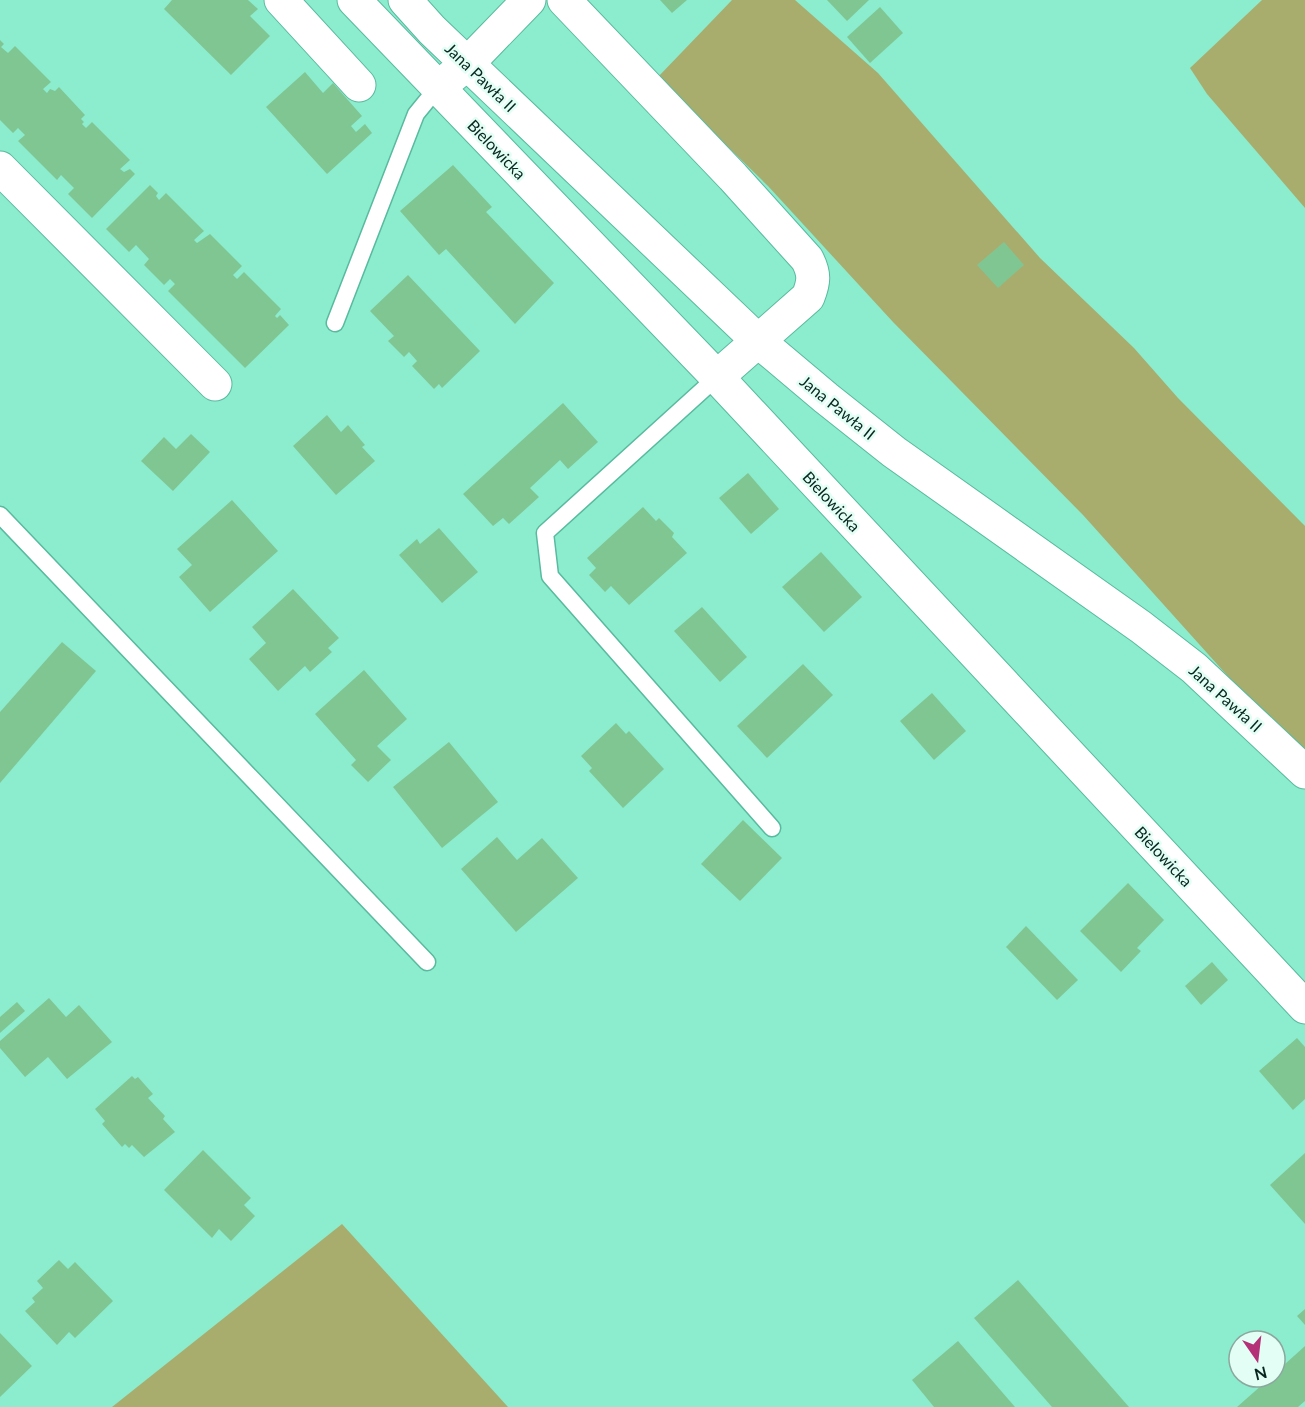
<svg xmlns="http://www.w3.org/2000/svg" width="1305" height="1407" viewBox="0 0 1305 1407" font-family="Lato,sans-serif">
<rect width="100%" height="100%" fill="#8cecce"/>
<g fill="#a8ad6e">
<path d="M 732,0 L 795,0 L 878,73 L 1040,258 L 1134,348 L 1178,398 L 1305,526 L 1305,762 L 1083,515 L 893,322 L 768,186 L 657,78 Z"/>
<path d="M 1262,0 L 1305,0 L 1305,208 L 1207,94 L 1190,68 Z"/>
<path d="M 342,1224 L 508,1407 L 112,1407 Z"/>
</g>
<g fill="#80c693">
<path d="M 172,0 L 248,0 L 258,9 L 250,16 L 270,36 L 231,75 L 164,9 Z"/>
<path d="M 660,0 L 687,0 L 672,13 Z"/>
<path d="M 827,0 L 869,0 L 847,21 Z"/>
<path d="M 880,7 L 903,33 L 870,63 L 847,37 Z"/>
<path d="M 0,40 L 4,44 L 1,47 L 8,53 L 15,46 L 51,82 L 43,89 L 47,93 L 50,89 L 55,91 L 59,87 L 85,115 L 81,119 L 84,122 L 82,124 L 86,128 L 92,122 L 130,160 L 120,169 L 124,172 L 130,169 L 135,174 L 92,218 L 68,194 L 74,188 L 61,175 L 57,180 L 18,141 L 25,135 L 18,128 L 13,133 L 0,120 Z"/>
<path d="M 305,72 L 323,93 L 333,83 L 362,116 L 351,126 L 356,132 L 365,124 L 372,133 L 327,174 L 266,107 Z"/>
<path d="M 453,165 L 492,207 L 486,212 L 554,283 L 515,324 L 446,249 L 439,255 L 400,211 Z"/>
<path d="M 150,185 L 158,193 L 156,196 L 159,200 L 166,193 L 204,231 L 194,240 L 197,243 L 210,234 L 242,266 L 233,275 L 237,279 L 244,272 L 281,309 L 275,316 L 277,318 L 280,315 L 289,325 L 245,368 L 168,291 L 175,284 L 170,279 L 164,285 L 144,265 L 149,259 L 136,245 L 129,252 L 106,229 Z"/>
<path d="M 1004,242 L 1024,265 L 998,288 L 977,265 Z"/>
<path d="M 408,275 L 480,351 L 442,388 L 439,384 L 434,389 L 412,366 L 417,361 L 409,352 L 404,357 L 388,341 L 394,336 L 370,311 Z"/>
<path d="M 563,403 L 598,442 L 568,469 L 560,460 L 530,488 L 539,497 L 509,524 L 503,518 L 493,526 L 463,494 Z"/>
<path d="M 327,415 L 341,432 L 348,425 L 365,445 L 362,447 L 375,461 L 336,495 L 293,446 Z"/>
<path d="M 191,434 L 210,452 L 173,491 L 141,461 L 164,437 L 176,449 Z"/>
<path d="M 748,473 L 779,509 L 751,534 L 719,498 Z"/>
<path d="M 232,500 L 278,551 L 210,612 L 179,577 L 192,565 L 177,549 Z"/>
<path d="M 643,507 L 656,521 L 659,518 L 674,533 L 672,537 L 687,553 L 629,605 L 611,586 L 605,592 L 589,575 L 596,568 L 587,558 Z"/>
<path d="M 439,528 L 478,572 L 442,603 L 399,555 L 417,539 L 420,544 Z"/>
<path d="M 821,552 L 862,597 L 824,632 L 782,587 Z"/>
<path d="M 293,589 L 339,638 L 328,648 L 332,652 L 310,672 L 305,666 L 278,691 L 249,659 L 266,643 L 252,627 Z"/>
<path d="M 702,607 L 747,657 L 720,682 L 674,631 Z"/>
<path d="M 62,642 L 96,671 L 0,783 L 0,712 Z"/>
<path d="M 803,664 L 833,695 L 767,758 L 737,726 Z"/>
<path d="M 364,670 L 407,719 L 377,746 L 391,760 L 368,782 L 351,765 L 356,760 L 315,714 Z"/>
<path d="M 932,693 L 966,731 L 934,760 L 900,721 Z"/>
<path d="M 616,723 L 626,734 L 629,731 L 664,769 L 623,808 L 589,771 L 592,768 L 581,756 Z"/>
<path d="M 449,742 L 498,802 L 442,848 L 393,787 Z"/>
<path d="M 743,820 L 782,858 L 740,901 L 701,864 Z"/>
<path d="M 497,837 L 517,860 L 542,838 L 578,878 L 516,932 L 461,869 Z"/>
<path d="M 1128,883 L 1164,920 L 1137,948 L 1141,951 L 1121,972 L 1080,931 Z"/>
<path d="M 1026,926 L 1078,980 L 1057,1000 L 1006,947 Z"/>
<path d="M 1212,962 L 1228,980 L 1201,1005 L 1185,986 Z"/>
<path d="M 49,998 L 66,1017 L 79,1005 L 112,1042 L 67,1079 L 48,1057 L 25,1077 L 0,1048 L 0,1041 Z"/>
<path d="M 17,1002 L 25,1011 L 0,1033 L 0,1017 Z"/>
<path d="M 1297,1038 L 1305,1047 L 1305,1099 L 1293,1110 L 1259,1071 Z"/>
<path d="M 132,1076 L 135,1079 L 138,1077 L 153,1094 L 148,1098 L 165,1116 L 163,1119 L 175,1132 L 144,1157 L 132,1145 L 129,1148 L 125,1144 L 122,1147 L 102,1124 L 105,1121 L 95,1109 Z"/>
<path d="M 203,1150 L 251,1198 L 244,1205 L 255,1216 L 231,1241 L 219,1229 L 212,1238 L 164,1190 Z"/>
<path d="M 1305,1153 L 1305,1224 L 1270,1185 Z"/>
<path d="M 59,1260 L 68,1269 L 75,1262 L 113,1301 L 75,1338 L 69,1332 L 57,1345 L 25,1311 L 35,1302 L 32,1298 L 43,1288 L 37,1281 Z"/>
<path d="M 1018,1280 L 1129,1407 L 1052,1407 L 974,1318 Z"/>
<path d="M 1305,1309 L 1305,1325 L 1297,1316 Z"/>
<path d="M 0,1333 L 32,1366 L 0,1397 Z"/>
<path d="M 958,1341 L 1015,1407 L 934,1407 L 912,1380 Z"/>
<path d="M 1305,1346 L 1305,1401 L 1298,1407 L 1237,1407 L 1271,1377 L 1275,1377 L 1275,1373 Z"/>
</g>
<g fill="none" stroke-linecap="round" stroke-linejoin="round">
<defs>
<g id="lane">
<path d="M 335,323 L 416,114 L 438,87"/>
<path d="M 717,377 L 545,533 L 550,576 L 772,828"/>
<path d="M 0,515 L 427,962"/>
</g>
<g id="street">
<path d="M 281,0 L 359,85"/>
<path d="M 354,0 L 717,377 L 1305,1007"/>
<path d="M 405,0 L 432,30 L 757,340 L 826,398 L 894,452 L 1141,627 L 1194,668 L 1305,772"/>
<path d="M 564,0 L 733,177 L 807,259 C 815,274 814,282 808,297 L 717,377"/>
<path d="M 451,77 L 468,63 L 529,0"/>
<path d="M 0,168 L 215,384"/>
</g>
</defs>
<use href="#lane" stroke="#58ba9e" stroke-width="19"/>
<use href="#street" stroke="#58ba9e" stroke-width="35"/>
<use href="#lane" stroke="#fff" stroke-width="16"/>
<use href="#street" stroke="#fff" stroke-width="33"/>
</g>
<g text-anchor="middle" dominant-baseline="central" stroke-width="5" stroke-linejoin="round" paint-order="stroke">
<g font-size="16" fill="#06261e" stroke="#e3fef5">
<text transform="translate(481 77) rotate(44)">Jana Pawła II</text>
<text transform="translate(497 149) rotate(46)">Bielowicka</text>
<text transform="translate(838 407) rotate(39)">Jana Pawła II</text>
<text transform="translate(832 501) rotate(47)">Bielowicka</text>
<text transform="translate(1226 698) rotate(42)">Jana Pawła II</text>
<text transform="translate(1164 856) rotate(47)">Bielowicka</text>
</g>
</g>
<g transform="translate(1257 1359) rotate(166)"><circle r="28" fill="#e3fef5" stroke="#8ba89f" stroke-width="1.5"/>
<path d="M0-4.5L10 22L0 15L-10 22Z" fill="#b43077"/>
<text y="-9" font-size="16" font-weight="bold" text-anchor="middle" fill="#06261e">N</text>
</g>
</svg>
